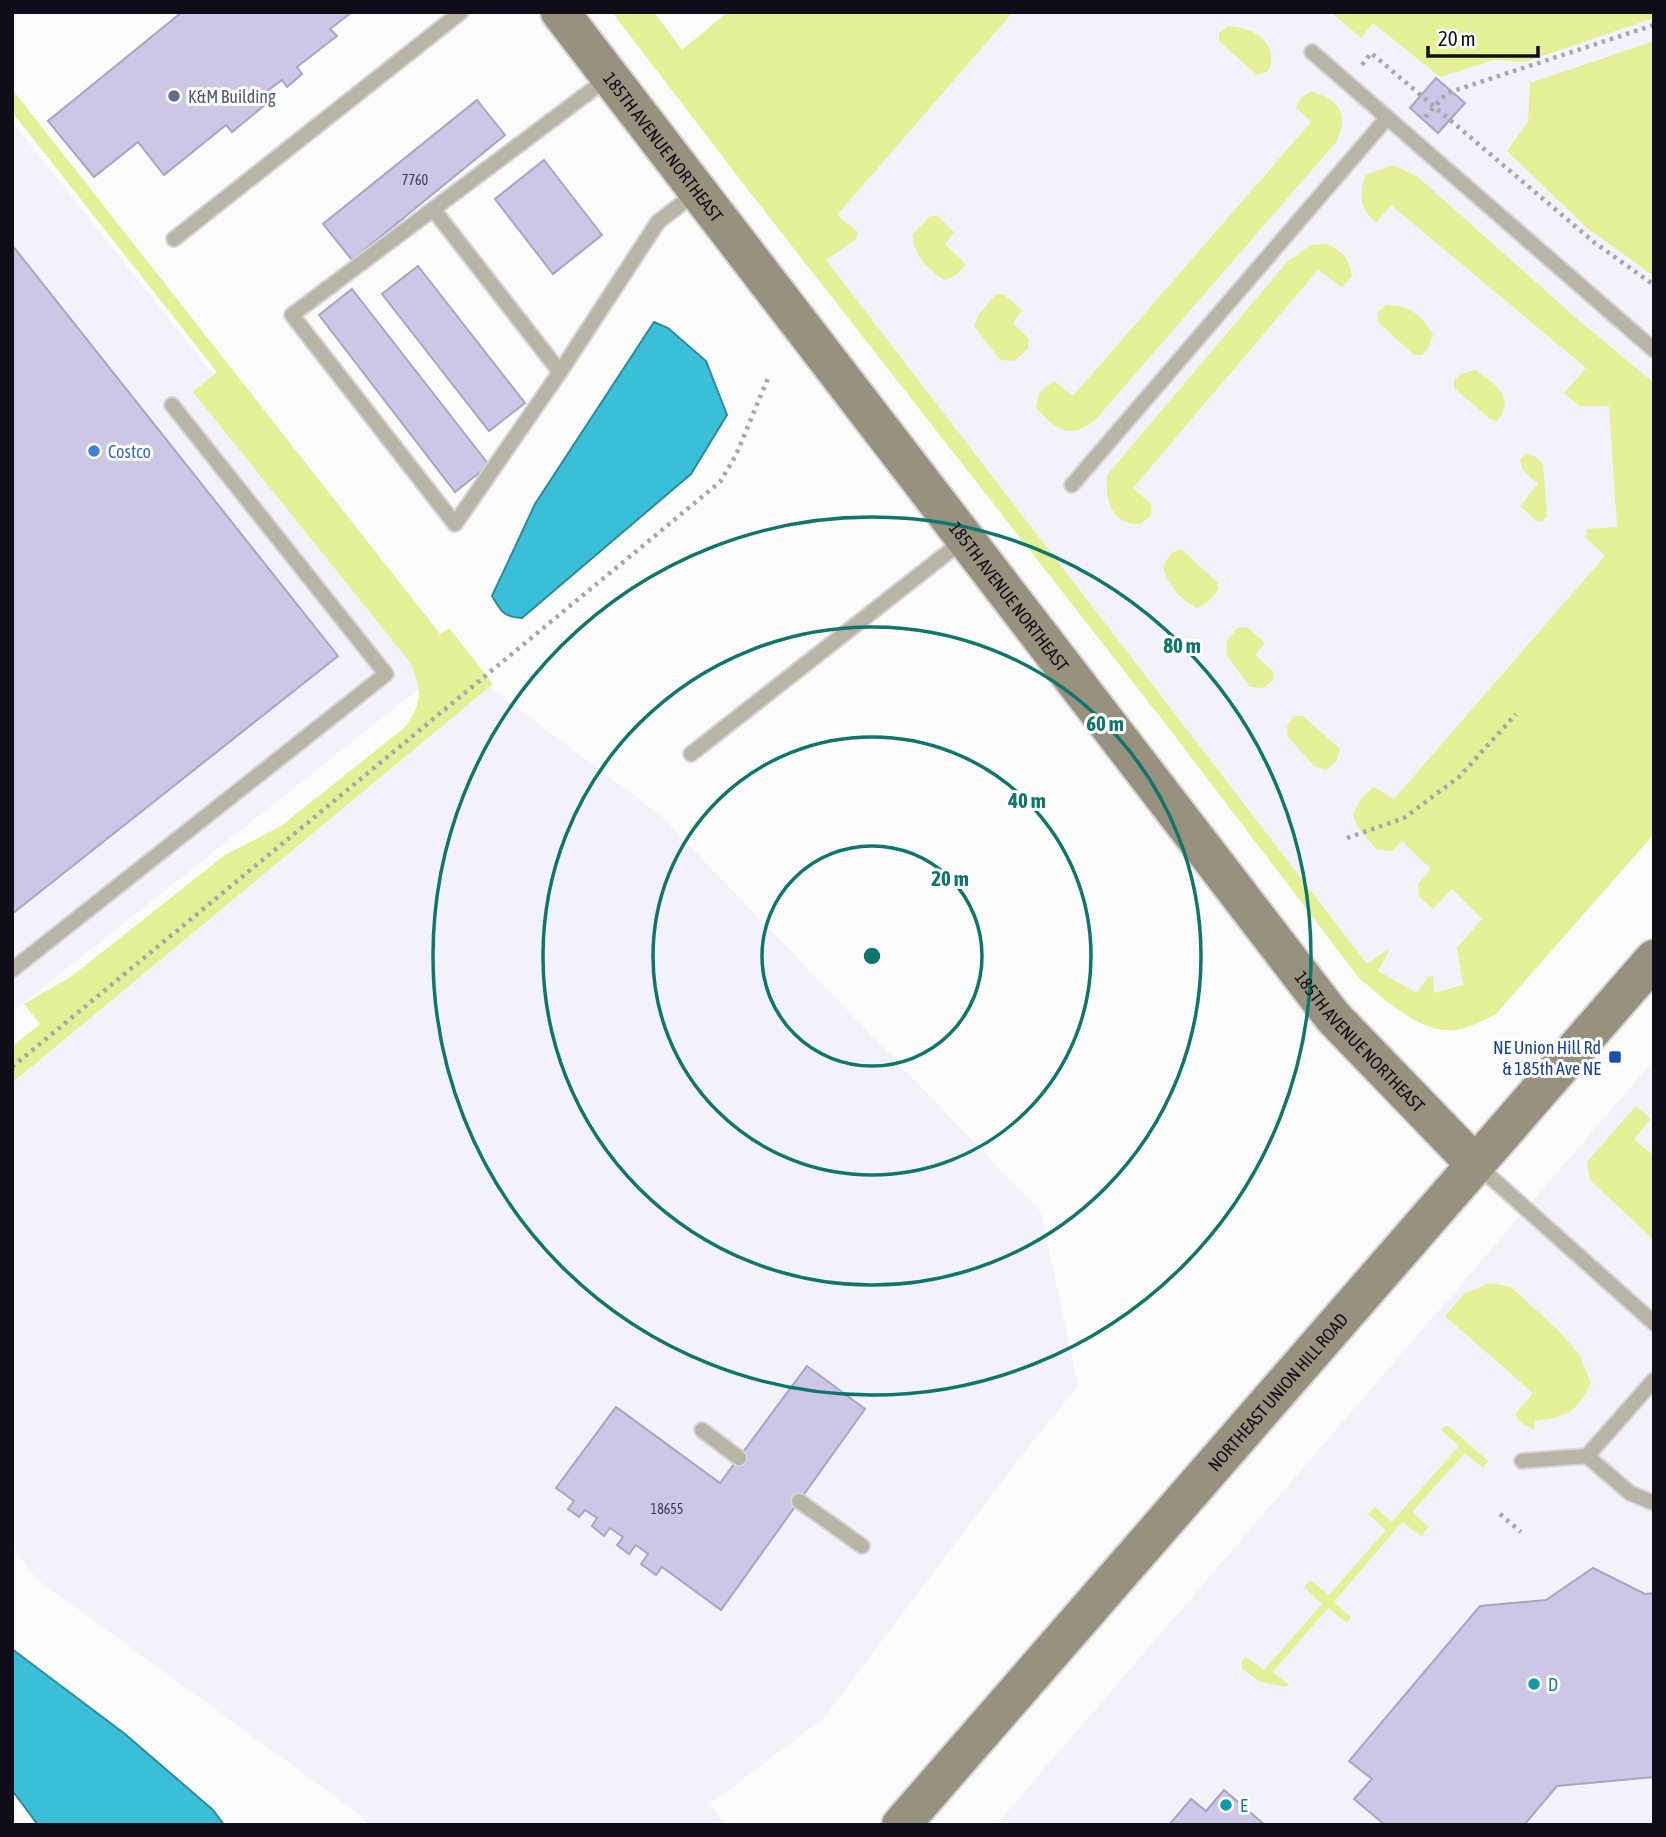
<svg xmlns="http://www.w3.org/2000/svg" width="1666" height="1837" viewBox="0 0 1666 1837" font-family="'Asap Condensed',sans-serif">
<rect width="100%" height="100%" fill="#fbfbfb"/>
<g fill="#f3f2fa">
<path d="M 829,12 L 1654,12 L 1654,820 L 1432,1020 L 1373,980 L 738,172 Z"/>
<path d="M 12,122 L 446,667 L 12,1012 Z"/>
<path d="M 489,687 L 659,814 L 1041,1212 L 1078,1386 L 1018,1460 L 824,1718 L 710,1804 L 725,1825 L 367,1825 L 362,1816 L 38,1580 L 12,1548 L 12,1083 Z"/>
<path d="M 1654,1060 L 1654,1825 L 996,1825 Z"/>
</g>
<g fill="#e4f096">
<path d="M 612,12 L 654,12 L 682,50 L 728,12 L 1013,12 L 837,215 L 858,232 L 855,240 L 826,260 L 1367,964 L 1388,949 L 1389,951 L 1378,971 L 1417,993 L 1428,977 L 1433,976 L 1434,993 L 1463,985 L 1457,948 L 1482,919 L 1452,889 L 1433,909 L 1419,896 L 1418,884 L 1431,869 L 1402,841 L 1392,851 L 1377,850 L 1357,826 L 1353,814 L 1362,797 L 1374,787 L 1394,799 L 1605,556 L 1586,538 L 1587,529 L 1617,527 L 1609,406 L 1579,406 L 1564,393 L 1586,368 L 1391,205 L 1376,223 C 1358,207 1360,196 1365,175 L 1393,165 L 1418,177 L 1575,317 L 1654,383 L 1654,834 L 1496,1014 C 1486,1018 1476,1025 1465,1028 C 1426,1040 1387,1001 1359,978 L 1168,727 L 745,186 Z"/>
<path d="M 1331,12 L 1654,12 L 1654,18 L 1524,62 L 1494,60 L 1440,77 L 1373,23 L 1361,38 Z"/>
<path d="M 1228,26 C 1253,27 1281,44 1268,71 L 1257,75 L 1219,41 L 1219,33 Z"/>
<path d="M 1654,41 L 1654,276 L 1587,228 L 1507,151 L 1528,122 L 1530,83 Z"/>
<path d="M 12,89 L 440,634 L 449,628 L 493,684 L 12,1083 L 12,1047 L 40,1024 L 24,1004 L 72,976 L 225,855 L 281,826 L 404,728 C 423,703 423,688 409,661 L 193,392 L 217,372 L 12,112 Z"/>
<path d="M 1311,91 C 1339,100 1349,113 1337,141 L 1097,418 C 1070,441 1058,431 1036,408 L 1039,393 L 1054,381 L 1073,396 L 1311,122 L 1296,107 L 1300,99 Z"/>
<path d="M 930,216 L 938,216 L 954,232 L 945,244 L 966,264 L 958,274 L 945,280 C 929,271 912,254 913,234 Z"/>
<path d="M 1327,244 C 1343,251 1349,259 1352,276 L 1342,287 L 1318,270 L 1133,488 L 1152,505 L 1151,515 L 1141,524 C 1112,526 1105,500 1107,475 L 1288,261 L 1311,245 Z"/>
<path d="M 996,294 L 1003,294 L 1022,310 L 1013,323 L 1029,339 L 1028,349 L 1014,361 L 1000,360 L 974,326 L 979,314 Z"/>
<path d="M 1386,305 C 1412,306 1418,313 1433,334 L 1429,347 L 1422,355 L 1414,355 L 1379,323 L 1377,313 Z"/>
<path d="M 1475,370 C 1494,383 1517,398 1497,421 L 1490,419 L 1454,388 L 1454,380 L 1461,374 Z"/>
<path d="M 1527,453 L 1536,457 L 1543,464 L 1547,516 L 1543,521 L 1538,522 L 1520,506 L 1538,484 L 1522,469 L 1520,459 Z"/>
<path d="M 1181,549 L 1217,582 L 1219,589 L 1207,603 L 1197,608 C 1181,601 1166,583 1163,566 L 1171,553 Z"/>
<path d="M 1247,627 L 1265,643 L 1255,655 L 1274,672 L 1273,680 L 1264,688 L 1250,687 L 1226,654 L 1227,641 L 1237,628 Z"/>
<path d="M 1294,716 L 1303,716 L 1340,749 L 1337,760 L 1326,770 L 1314,766 L 1288,737 L 1287,726 Z"/>
<path d="M 1636,1106 L 1651,1119 L 1634,1139 L 1654,1156 L 1654,1240 L 1590,1180 L 1587,1162 Z"/>
<path d="M 1490,1283 L 1511,1287 L 1559,1331 L 1579,1354 L 1591,1383 C 1577,1412 1567,1417 1535,1421 L 1534,1430 L 1520,1422 L 1515,1414 L 1533,1393 L 1445,1316 L 1464,1294 Z"/>
<path d="M 1447,1425 L 1488,1461 L 1483,1468 L 1465,1453 L 1412,1512 L 1429,1527 L 1421,1536 L 1402,1522 L 1334,1602 L 1351,1617 L 1347,1623 L 1328,1608 L 1273,1672 L 1289,1685 L 1286,1687 L 1261,1682 L 1242,1669 L 1242,1661 L 1246,1657 L 1264,1670 L 1322,1604 L 1304,1587 L 1310,1580 L 1329,1595 L 1386,1530 L 1368,1514 L 1375,1507 L 1392,1522 L 1459,1446 L 1441,1430 Z"/>
</g>
<g fill="#39c0d8" stroke="#2c8a9e" stroke-width="2">
<path d="M 654,322 L 668,328 L 706,361 L 727,415 L 691,474 L 522,618 C 503,617 501,611 492,596 L 535,504 Z"/>
<path d="M 12,1649 L 125,1734 L 213,1810 L 224,1825 L 38,1825 L 12,1790 Z"/>
</g>
<g fill="#cdc7e7" stroke="#a9a4c3" stroke-width="2">
<path d="M 182,12 L 352,12 L 330,29 L 337,36 L 297,67 L 302,74 L 287,87 L 282,80 L 266,92 L 272,99 L 232,132 L 226,125 L 164,175 L 138,142 L 94,177 L 48,121 Z"/>
<path d="M 1436,78 L 1465,103 L 1438,133 L 1410,108 Z"/>
<path d="M 477,100 L 505,135 L 352,260 L 323,224 Z"/>
<path d="M 544,160 L 602,235 L 553,274 L 495,199 Z"/>
<path d="M 12,245 L 338,656 L 12,914 Z"/>
<path d="M 418,266 L 525,403 L 489,431 L 382,294 Z"/>
<path d="M 352,289 L 489,465 L 455,492 L 319,315 Z"/>
<path d="M 807,1366 L 865,1409 L 721,1610 L 662,1567 L 656,1575 L 641,1564 L 648,1554 L 636,1545 L 629,1554 L 617,1545 L 623,1537 L 610,1528 L 604,1536 L 592,1526 L 597,1518 L 585,1510 L 579,1517 L 568,1509 L 574,1501 L 556,1488 L 616,1407 L 720,1483 Z"/>
<path d="M 1593,1568 L 1645,1594 L 1654,1593 L 1654,1777 L 1557,1786 L 1524,1825 L 1385,1825 L 1354,1799 L 1372,1779 L 1349,1761 L 1480,1606 L 1546,1600 Z"/>
<path d="M 1224,1790 L 1265,1825 L 1169,1825 L 1191,1799 L 1206,1811 Z"/>
</g>
<g fill="none" stroke-linecap="round" stroke-linejoin="round">
<defs>
<g id="lane">
<path d="M 1312,52 L 1654,350"/>
<path d="M 433,209 L 560,372 L 658,222 L 698,191"/>
<path d="M 174,239 L 461,12"/>
<path d="M 560,372 L 455,524 L 292,315 L 608,78"/>
<path d="M 1072,485 L 1387,118"/>
<path d="M 691,754 L 965,539"/>
<path d="M 12,970 L 386,674 L 172,405"/>
<path d="M 1477,1165 L 1654,1323"/>
<path d="M 702,1430 L 739,1458"/>
<path d="M 1587,1456 L 1630,1493 L 1654,1503"/>
<path d="M 1522,1461 L 1587,1456 L 1654,1380"/>
<path d="M 799,1501 L 862,1546"/>
</g>
<g id="secondary">
<path id="s1" d="M 560,12 L 1333,1017 L 1475,1164"/>
<path id="s2" d="M 901,1825 L 1654,959"/>
</g>
</defs>
<use href="#lane" stroke="#d5d5d7" stroke-width="18"/>
<use href="#secondary" stroke="#d5d5d7" stroke-width="42"/>
<g stroke="#a8a7ab" stroke-width="4.5" stroke-dasharray="3.5 5" stroke-linecap="butt">
<path d="M 1362,65 L 1371,53 L 1595,243 L 1654,285"/>
<path d="M 1425,117 L 1447,93 L 1654,25"/>
<path d="M 1347,838 L 1404,818 L 1459,777 L 1516,714"/>
<path d="M 12,1067 L 720,482 L 736,455 L 768,378"/>
<path d="M 1500,1514 L 1521,1532"/>
</g>
<use href="#lane" stroke="#b8b4a6" stroke-width="14"/>
<use href="#secondary" stroke="#97917d" stroke-width="38"/>
</g>
<g fill="none" stroke="#0f766e" stroke-width="3.5">
<circle cx="872" cy="956" r="110"/>
<circle cx="872" cy="956" r="219"/>
<circle cx="872" cy="956" r="329"/>
<circle cx="872" cy="956" r="439"/>
</g>
<circle fill="#5c6f8a" stroke="#fff" stroke-width="2.5" cx="174" cy="96" r="7"/>
<circle fill="#3f7fe0" stroke="#fff" stroke-width="2.5" cx="94" cy="451" r="7"/>
<rect fill="#1a4fb4" stroke="#fff" stroke-width="2.5" x="1608" y="1050" width="14" height="14" rx="3.5"/>
<g fill="#0f9aa8" stroke="#fff" stroke-width="2.5">
<circle cx="1534" cy="1684" r="7"/>
<circle cx="1226" cy="1805" r="7"/>
</g>
<g text-anchor="middle" dominant-baseline="central" stroke-width="6" stroke-linejoin="round" paint-order="stroke">
<g font-size="14" fill="#3e3c4c">
<text x="415" y="180">7760</text>
<text x="667" y="1509">18655</text>
</g>
<g font-size="18" fill="#4e5e75" stroke="#fff" text-anchor="start">
<text x="188" y="96">K&amp;M Building</text>
</g>
<g font-size="18" fill="#0f0d18" stroke="#fff">
<text stroke="none"><textPath href="#s1" startOffset="170">185TH AVENUE NORTHEAST</textPath></text>
<text stroke="none"><textPath href="#s1" startOffset="737">185TH AVENUE NORTHEAST</textPath></text>
<text stroke="none"><textPath href="#s1" startOffset="1304">185TH AVENUE NORTHEAST</textPath></text>
<text stroke="none"><textPath href="#s2" startOffset="574">NORTHEAST UNION HILL ROAD</textPath></text>
</g>
<g font-size="18" fill="#366cbe" stroke="#fff" text-anchor="start">
<text x="108" y="451">Costco</text>
</g>
<g font-size="18" fill="#164399" stroke="#fff" text-anchor="end">
<text x="1601" y="1047">NE Union Hill Rd<tspan x="1601" dy="21">&amp; 185th Ave NE</tspan></text>
</g>
<g font-size="18" fill="#0d838f" stroke="#fff" text-anchor="start">
<text x="1548" y="1684">D</text>
<text x="1240" y="1805">E</text>
</g>
</g>
<circle cx="872" cy="956" r="10" fill="#0f766e" stroke="#fff" stroke-width="3.5"/>
<g font-size="21" text-anchor="middle" font-weight="bold" fill="#0f766e" stroke="#fff" stroke-width="6" stroke-linejoin="round" paint-order="stroke">
<text x="1182" y="653">80 m</text>
<text x="1105" y="731">60 m</text>
<text x="1027" y="808">40 m</text>
<text x="950" y="886">20 m</text>
</g>
<rect width="1666" height="1837" fill="none" stroke="#0f0d18" stroke-width="28"/>
<path d="M1428 46v10h110v-10" fill="none" stroke="#0f0d18" stroke-width="3.5"/>
<text x="1438" y="46" font-size="21" fill="#0f0d18" stroke="#ffffff" stroke-width="5" paint-order="stroke">20 m</text>
</svg>
